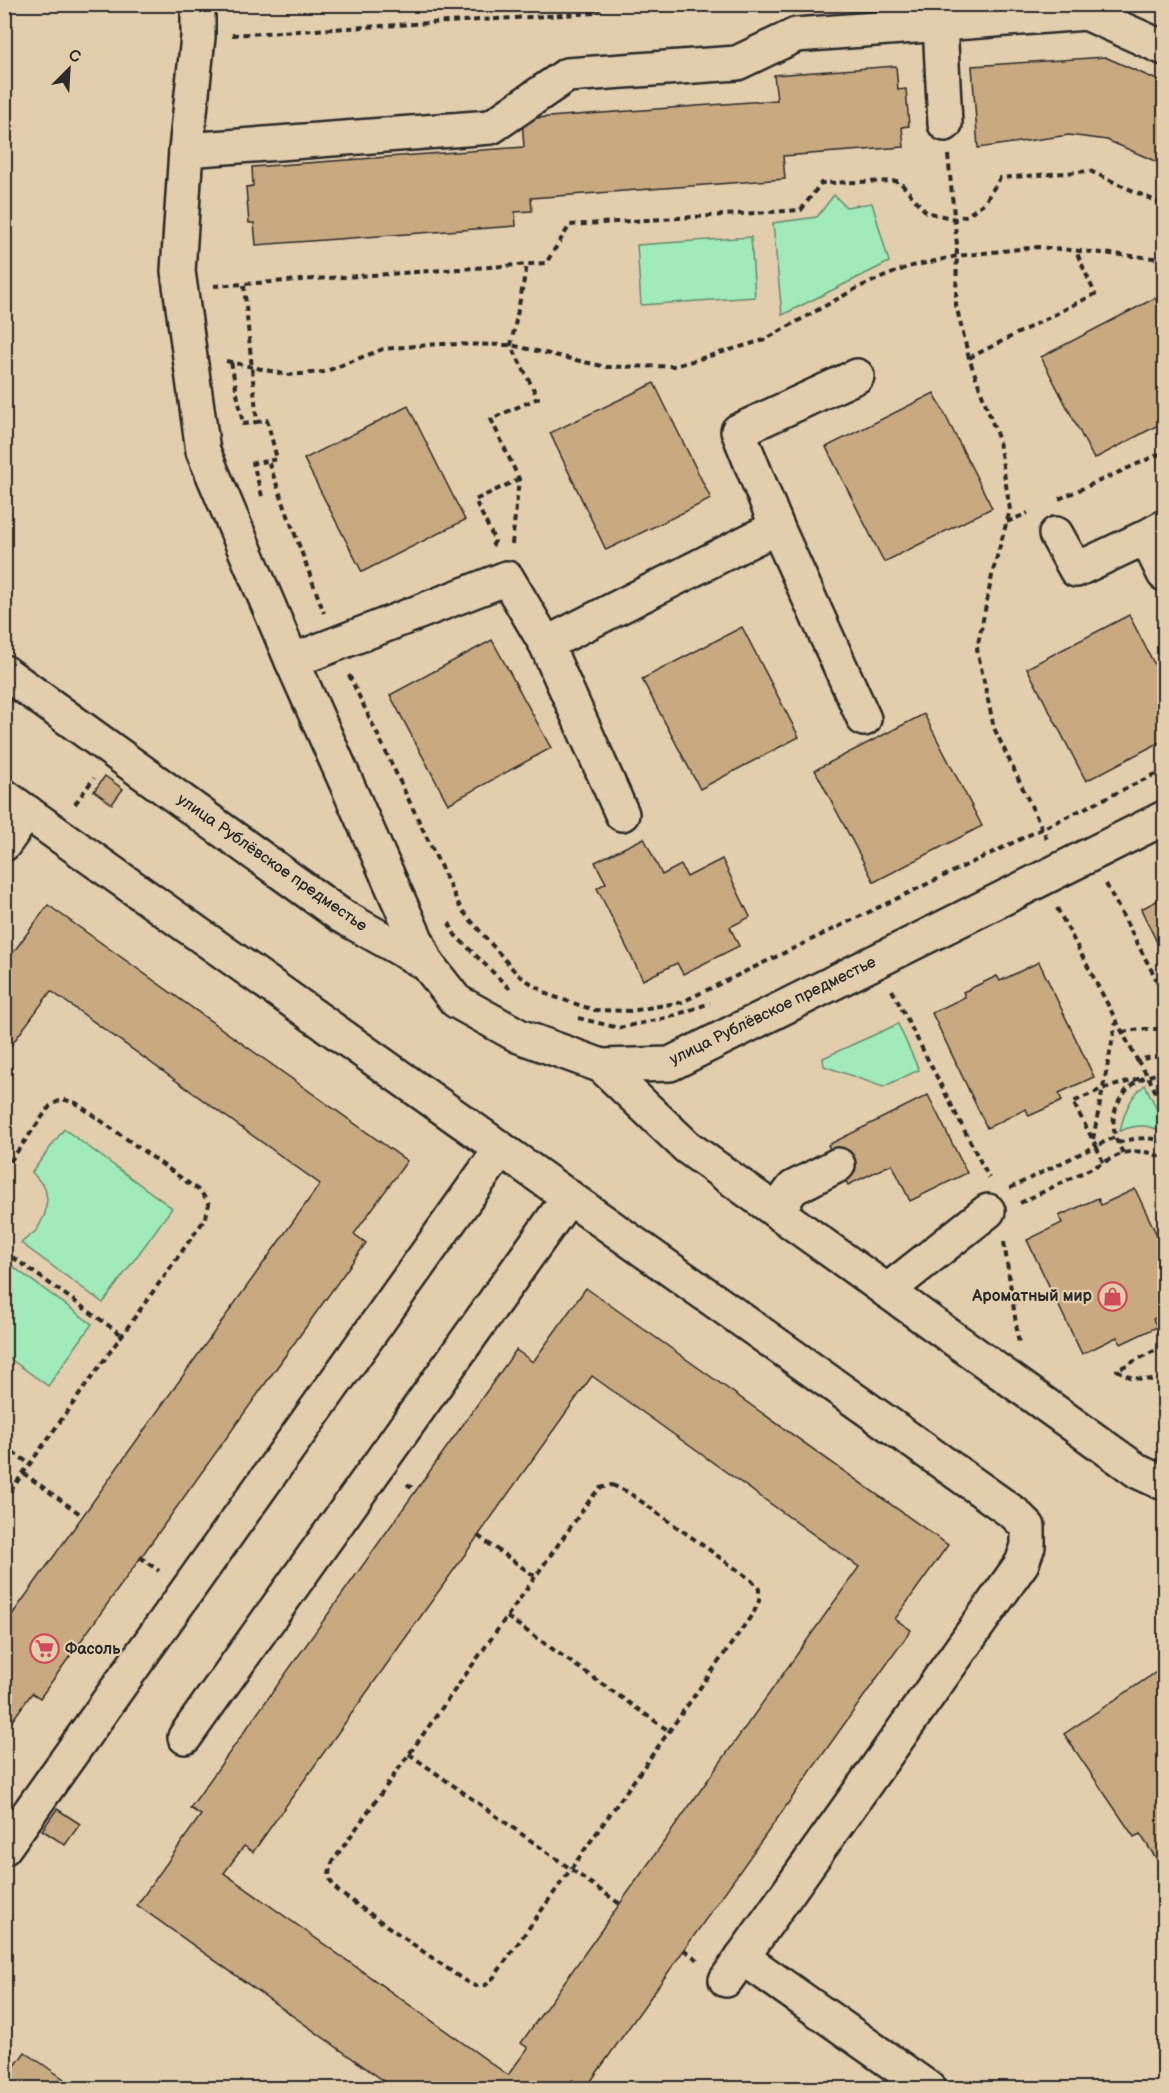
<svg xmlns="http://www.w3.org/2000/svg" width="1169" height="2093" viewBox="0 0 1169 2093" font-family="'Balsamiq Sans',sans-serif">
<rect width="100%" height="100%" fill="#e2ceac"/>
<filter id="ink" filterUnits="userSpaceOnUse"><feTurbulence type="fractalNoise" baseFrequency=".0167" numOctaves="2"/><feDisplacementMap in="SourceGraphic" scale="12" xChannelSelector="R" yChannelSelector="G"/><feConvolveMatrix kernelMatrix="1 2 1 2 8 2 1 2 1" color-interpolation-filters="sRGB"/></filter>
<g filter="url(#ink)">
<g fill="#a1eab9" stroke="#668a72" stroke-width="1.5">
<path d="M 834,195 L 846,207 L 872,203 L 889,262 L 782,315 L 773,223 L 817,217 Z"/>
<path d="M 751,237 L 755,297 L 641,305 L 637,245 Z"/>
<path d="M 898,1024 L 919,1070 L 883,1087 L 824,1066 L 823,1058 Z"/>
<path d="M 1145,1085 L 1164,1123 L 1164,1133 C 1149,1124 1137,1124 1120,1131 C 1124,1113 1130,1096 1145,1085 Z"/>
<path d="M 64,1129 L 172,1208 L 103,1303 L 21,1243 L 37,1230 L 45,1214 L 47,1199 L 45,1188 L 32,1172 Z"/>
<path d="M 5,1261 L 92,1324 L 48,1386 L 5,1355 Z"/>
</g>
<g fill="#c8a980" stroke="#2b2b2b" stroke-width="1.5" fill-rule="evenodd">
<path d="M 1105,57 L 1164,83 L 1164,165 L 1107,140 L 1069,135 L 978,148 L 972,66 Z"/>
<path d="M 896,66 L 898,90 L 906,89 L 909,126 L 902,127 L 904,147 L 783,156 L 785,179 L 531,198 L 532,211 L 515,212 L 516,226 L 256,245 L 254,223 L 249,223 L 246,187 L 253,186 L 252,167 L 524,147 L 522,119 L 777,100 L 774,75 Z"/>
<path d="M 1155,298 L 1164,317 L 1164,422 L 1094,459 L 1041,357 Z"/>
<path d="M 654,383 L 711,499 L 606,550 L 550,433 Z"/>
<path d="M 934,393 L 992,508 L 884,562 L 826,447 Z"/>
<path d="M 408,406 L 465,520 L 362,572 L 304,459 Z"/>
<path d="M 1129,615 L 1164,683 L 1164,740 L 1086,781 L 1027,668 Z"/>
<path d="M 742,627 L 799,737 L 700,789 L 642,679 Z"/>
<path d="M 492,640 L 551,748 L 448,804 L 390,695 Z"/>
<path d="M 924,714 L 982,826 L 874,882 L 815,770 Z"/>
<path d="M 105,776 L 123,789 L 112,804 L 94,791 Z"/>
<path d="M 644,838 L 662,875 L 681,865 L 687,877 L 722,859 L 750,917 L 730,927 L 739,946 L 683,974 L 677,963 L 643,980 L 597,888 L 606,883 L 595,862 Z"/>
<path d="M 1164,897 L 1164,957 L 1141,909 Z"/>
<path d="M 48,905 L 407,1161 L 354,1234 L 366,1243 L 40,1698 L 32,1693 L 4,1732 L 4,1626 L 320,1184 L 51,991 L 4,1055 L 4,965 Z"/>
<path d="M 1039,962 L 1094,1077 L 1059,1093 L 1062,1101 L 1029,1116 L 1026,1109 L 987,1128 L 932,1013 L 965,997 L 963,992 L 997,976 L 1000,981 Z"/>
<path d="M 928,1095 L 967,1173 L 910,1201 L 892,1164 L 848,1185 L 828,1145 Z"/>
<path d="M 1135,1189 L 1164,1250 L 1164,1314 L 1153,1319 L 1157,1327 L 1121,1344 L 1117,1337 L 1082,1354 L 1027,1240 L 1062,1223 L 1059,1216 L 1098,1198 L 1101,1205 Z"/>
<path d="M 586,1288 L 948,1545 L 895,1619 L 911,1630 L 586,2088 L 572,2080 L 566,2088 L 394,2088 L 137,1905 L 201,1815 L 190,1808 L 516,1350 L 533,1362 ZM 592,1376 L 859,1567 L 521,2043 L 528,2048 L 508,2075 L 224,1873 L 244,1846 L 253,1852 Z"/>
<path d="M 1164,1667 L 1164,1870 L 1140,1834 L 1134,1837 L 1064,1734 Z"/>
<path d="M 57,1809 L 80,1824 L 65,1845 L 42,1830 Z"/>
<path d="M 25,2052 L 77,2088 L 4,2088 L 4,2081 Z"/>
</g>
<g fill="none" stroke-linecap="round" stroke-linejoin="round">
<defs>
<g id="minor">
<path d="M 198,4 L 198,37 L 186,150 L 178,271 L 203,451 L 292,661 L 427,964"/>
<path d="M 940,24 L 945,124"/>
<path d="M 186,150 L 491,127 L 567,75 L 737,63 L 796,35 L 1086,13 L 1164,48"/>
<path d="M 777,527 L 864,719"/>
<path d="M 1164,527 L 1146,537 L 1164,574"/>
<path d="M 1056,534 L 1076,570 L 1146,537"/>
<path d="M 546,644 L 777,527 L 738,431 L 857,376"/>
<path d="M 292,661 L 507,578 L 546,644 L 622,814"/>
<path d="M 4,672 L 340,915 L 427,964 L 456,1001 L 519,1036 L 602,1066 L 670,1064 L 1164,818"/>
<path d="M 4,796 L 1015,1514 L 1028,1527 L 1028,1546 L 1022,1563 L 726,1980"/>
<path d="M 4,844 L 27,812"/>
<path d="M 602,1066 L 687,1147 L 1139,1472 L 1161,1482 L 1164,1481"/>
<path d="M 776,1211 L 793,1188 L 838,1165"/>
<path d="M 887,1291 L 988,1211"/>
<path d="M 185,1737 L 569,1197"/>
<path d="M 4,1848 L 501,1149"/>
<path d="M 742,1957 L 928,2088"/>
</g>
</defs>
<use href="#minor" stroke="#2b2b2b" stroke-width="38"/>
<g stroke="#2b2b2b" stroke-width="4" stroke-dasharray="6 4.5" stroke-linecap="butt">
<path d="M 232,35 L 596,13 L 603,4"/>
<path d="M 948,155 L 957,245 L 956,305 L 969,358 L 999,441 L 1010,510 L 993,571 L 977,649 L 994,728 L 1047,839"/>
<path d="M 244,285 L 257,422 L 267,420 L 277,459 L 268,461 L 324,613"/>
<path d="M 214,286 L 546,263 L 570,225 L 801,210 L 821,183 L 899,181 L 926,212 L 955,219 L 968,215 L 985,202 L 1000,178 L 1090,171 L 1164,205"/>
<path d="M 969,358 L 1095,294 L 1076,251"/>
<path d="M 226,361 L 288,375 L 324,372 L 383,349 L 438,344 L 511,345 L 606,367 L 675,366 L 764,340 L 859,287 L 908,267 L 957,256 L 1038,247 L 1164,259"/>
<path d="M 231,362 L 243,424 L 257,422"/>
<path d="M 262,496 L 253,463 L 268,461"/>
<path d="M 1059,499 L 1164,452"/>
<path d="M 1007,522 L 1028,513"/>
<path d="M 512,544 L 519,479 L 491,419 L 538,398 L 511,345 L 527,265"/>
<path d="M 492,546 L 495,541 L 475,500 L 519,479"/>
<path d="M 349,675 L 461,909 L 517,974 L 549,995 L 594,1010 L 631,1011 L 682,1002 L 1164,770"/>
<path d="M 75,804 L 94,778"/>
<path d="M 1106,884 L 1164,994"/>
<path d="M 1057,908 L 1137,1060 L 1152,1057 L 1164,1057"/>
<path d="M 449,923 L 455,935 L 511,990"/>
<path d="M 892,990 L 989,1178"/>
<path d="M 578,1018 L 619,1028 L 670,1017 L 710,1003"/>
<path d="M 1122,1032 L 1140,1029 L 1164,1029"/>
<path d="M 1137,1060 L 1148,1076 L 1164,1109"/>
<path d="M 1093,1139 L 1116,1022"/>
<path d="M 1118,1143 C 1133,1138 1150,1136 1164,1142"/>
<path d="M 1123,1153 C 1120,1147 1116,1141 1115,1135 C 1107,1103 1132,1075 1164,1073"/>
<path d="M 1103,1162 L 1096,1146 L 1115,1137"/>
<path d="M 4,1170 L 50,1106 L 62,1099 L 76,1103 L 201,1192 L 209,1204 L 205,1219 L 4,1500"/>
<path d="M 1010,1188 L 1096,1146 L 1073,1102 L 1102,1089 L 1142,1078"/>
<path d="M 1020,1203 L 1123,1153 C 1140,1150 1150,1151 1164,1159"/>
<path d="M 1004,1242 L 1019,1344"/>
<path d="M 4,1251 L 122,1335"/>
<path d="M 1164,1346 L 1117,1370 L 1132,1378 L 1164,1381"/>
<path d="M 4,1446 L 30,1464"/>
<path d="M 23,1473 L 83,1516"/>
<path d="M 407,1484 L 416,1491"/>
<path d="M 612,1485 L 628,1492 L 750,1579 L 759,1589 L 759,1601 L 754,1612 L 494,1977 L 486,1985 L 475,1986 L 465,1981 L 339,1892 C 329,1881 326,1876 333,1861 L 592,1497 L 600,1488 Z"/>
<path d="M 478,1536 L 536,1577"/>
<path d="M 140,1557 L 159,1571"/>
<path d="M 507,1617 L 669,1731"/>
<path d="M 409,1754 L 620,1904"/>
<path d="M 684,1950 L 698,1960"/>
</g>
<use href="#minor" stroke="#e2ceac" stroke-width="33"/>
</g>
</g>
<defs>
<symbol id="shop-ring" viewBox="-11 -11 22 22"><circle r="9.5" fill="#e2ceac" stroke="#d1495b" stroke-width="1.5"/><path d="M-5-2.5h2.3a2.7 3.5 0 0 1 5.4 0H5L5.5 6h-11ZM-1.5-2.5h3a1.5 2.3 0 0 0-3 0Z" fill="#d1495b"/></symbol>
<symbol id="supermarket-ring" viewBox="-11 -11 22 22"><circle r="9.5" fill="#e2ceac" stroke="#d1495b" stroke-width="1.5"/><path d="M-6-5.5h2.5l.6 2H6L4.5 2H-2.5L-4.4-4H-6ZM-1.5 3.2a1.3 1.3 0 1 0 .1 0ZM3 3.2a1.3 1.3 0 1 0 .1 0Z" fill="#d1495b"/></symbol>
</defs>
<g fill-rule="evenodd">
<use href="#shop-ring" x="1096" y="1280" width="33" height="33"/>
<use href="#supermarket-ring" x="28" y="1632" width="33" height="33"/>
</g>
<g text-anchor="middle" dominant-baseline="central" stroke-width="4.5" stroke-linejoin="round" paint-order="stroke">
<g font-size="16" fill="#2b2b2b" stroke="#e2ceac">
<text transform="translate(272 863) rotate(35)">улица Рублёвское предместье</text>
<text transform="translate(773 1011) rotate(-26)">улица Рублёвское предместье</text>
</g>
<g font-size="16" font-weight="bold" fill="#2b2b2b" stroke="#e2ceac" text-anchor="end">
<text x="1092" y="1296">Ароматный мир</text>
<text x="65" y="1649" text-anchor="start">Фасоль</text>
</g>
</g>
<rect width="1169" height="2093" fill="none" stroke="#e2ceac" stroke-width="24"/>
<rect x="12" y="12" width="1145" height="2069" fill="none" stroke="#2b2b2b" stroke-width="2" filter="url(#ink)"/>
<g transform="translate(69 69) rotate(24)" stroke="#e2ceac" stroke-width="4.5" paint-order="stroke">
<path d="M0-4.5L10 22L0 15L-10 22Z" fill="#2b2b2b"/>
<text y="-9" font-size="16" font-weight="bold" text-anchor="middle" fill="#2b2b2b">С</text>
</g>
</svg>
